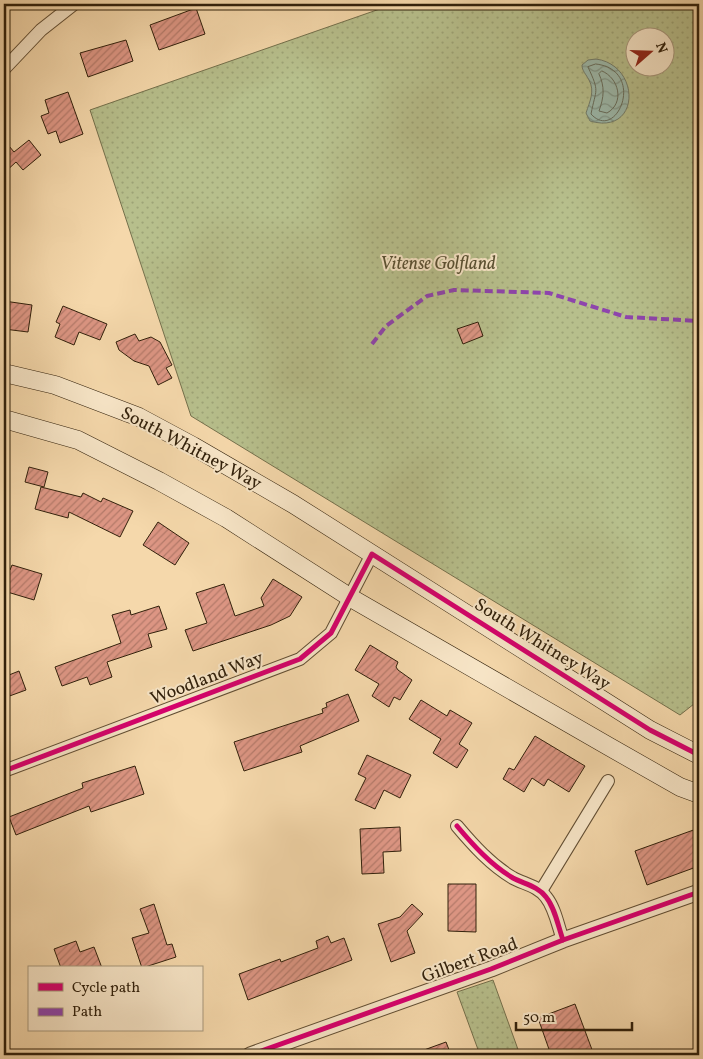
<svg xmlns="http://www.w3.org/2000/svg" width="703" height="1059" viewBox="0 0 703 1059" font-family="Vollkorn,serif">
<defs>
<pattern id="park-dots" width="8" height="8" patternUnits="userSpaceOnUse" patternTransform="scale(1.25)"><rect width="8" height="8" fill="#b7bf8c"/><path d="M2 2h.1M6 6h.1" fill="none" stroke="#9ea477" stroke-width="1.8" stroke-linecap="round"/></pattern>
<pattern id="water-waves" width="16" height="10" patternUnits="userSpaceOnUse" patternTransform="scale(1.25)"><rect width="16" height="10" fill="#9cb9ab"/><path d="M0 5q4-4 8 0t8 0" fill="none" stroke="#809689"/></pattern>
<pattern id="building-hatch" width="6" height="6" patternUnits="userSpaceOnUse" patternTransform="scale(1.25)"><rect width="6" height="6" fill="#dd9684"/><path d="M-1 1l2-2M0 6l6-6M5 7l2-2" fill="none" stroke="#b47a6a"/></pattern>
</defs>
<rect width="100%" height="100%" fill="#f5d8ab"/>
<filter id="stains"><feTurbulence type="fractalNoise" baseFrequency=".004" numOctaves="4"/><feColorMatrix values="0 0 0 0 .2 0 0 0 0 .09 0 0 0 0 .02 0 0 0 .5 -.17"/></filter>
<radialGradient id="worn" r=".72"><stop offset=".6" stop-color="#630" stop-opacity="0"/><stop offset="1" stop-color="#630" stop-opacity=".3"/></radialGradient>
<g fill="url(#park-dots)" stroke="#74704c" fill-rule="evenodd">
<path d="M 394,4 L 699,4 L 699,700 L 680,715 L 191,416 L 90,110 ZM 636,38 L 666,38 L 666,68 L 636,68 Z"/>
<path d="M 493,980 L 520,1055 L 480,1055 L 457,992 Z"/>
</g>
<path fill="url(#water-waves)" stroke="#717c6b" d="M 596,59 C 641,65 641,136 590,121 L 586,113 C 590,101 595,91 589,80 C 586,74 582,71 582,65 L 588,60 Z"/>
<g fill="none" stroke-linecap="round" stroke-linejoin="round">
<g stroke="#666c5b" stroke-width="1">
<path d="M 596,64 C 647,70 617,143 591,114 C 596,88 600,93 588,67 Z"/>
<path d="M 602,71 C 619,78 625,103 607,113 L 599,111 C 604,97 605,87 599,74 Z"/>
</g>
</g>
<g fill="url(#building-hatch)" stroke="#31200b">
<path d="M 196,8 L 205,34 L 159,50 L 150,25 Z"/>
<path d="M 126,40 L 133,61 L 88,77 L 80,53 Z"/>
<path d="M 68,92 L 83,134 L 60,143 L 56,131 L 48,134 L 41,116 L 49,113 L 45,100 Z"/>
<path d="M 4,140 L 14,152 L 29,140 L 41,155 L 23,170 L 16,162 L 4,173 Z"/>
<path d="M 4,301 L 32,305 L 28,332 L 4,329 Z"/>
<path d="M 63,306 L 107,324 L 100,340 L 79,332 L 74,345 L 55,337 L 60,324 L 56,322 Z"/>
<path d="M 478,322 L 483,336 L 463,344 L 457,329 Z"/>
<path d="M 135,334 L 139,341 L 151,337 L 160,342 L 172,365 L 166,368 L 172,378 L 158,385 L 149,366 L 134,361 L 119,350 L 116,342 Z"/>
<path d="M 29,467 L 48,472 L 44,487 L 25,482 Z"/>
<path d="M 41,487 L 81,497 L 83,493 L 101,502 L 103,498 L 133,511 L 120,537 L 69,512 L 68,518 L 35,509 Z"/>
<path d="M 158,522 L 189,543 L 175,565 L 143,545 Z"/>
<path d="M 12,565 L 42,574 L 34,600 L 4,591 L 4,568 L 10,570 Z"/>
<path d="M 273,579 L 302,597 L 290,616 L 271,625 L 193,651 L 185,630 L 207,623 L 196,593 L 224,584 L 235,616 L 264,606 L 261,598 Z"/>
<path d="M 159,606 L 167,629 L 148,634 L 152,647 L 107,662 L 112,677 L 90,685 L 87,677 L 62,686 L 55,667 L 121,643 L 112,615 L 130,610 L 131,615 Z"/>
<path d="M 370,645 L 398,662 L 396,667 L 398,670 L 412,680 L 400,700 L 394,697 L 389,707 L 372,696 L 379,684 L 355,670 Z"/>
<path d="M 19,671 L 26,690 L 4,698 L 4,677 Z"/>
<path d="M 348,694 L 359,721 L 300,746 L 302,752 L 244,771 L 234,742 L 323,713 L 322,709 L 327,707 L 326,703 Z"/>
<path d="M 421,700 L 447,716 L 450,710 L 472,723 L 459,744 L 468,750 L 457,768 L 433,753 L 441,739 L 409,719 Z"/>
<path d="M 535,736 L 585,766 L 569,792 L 548,779 L 544,786 L 532,778 L 524,792 L 503,779 L 509,768 L 514,770 Z"/>
<path d="M 367,755 L 411,775 L 400,798 L 384,790 L 375,809 L 355,800 L 366,778 L 358,774 Z"/>
<path d="M 135,766 L 144,794 L 91,812 L 89,806 L 16,835 L 9,817 L 83,788 L 82,783 Z"/>
<path d="M 400,827 L 401,851 L 383,852 L 384,873 L 362,874 L 360,829 Z"/>
<path d="M 699,828 L 699,866 L 647,885 L 635,851 Z"/>
<path d="M 448,884 L 476,884 L 476,932 L 448,931 Z"/>
<path d="M 154,904 L 167,945 L 172,944 L 176,957 L 142,968 L 132,938 L 149,933 L 140,909 Z"/>
<path d="M 412,904 L 423,914 L 407,931 L 415,953 L 391,962 L 378,924 L 400,917 Z"/>
<path d="M 328,936 L 331,943 L 344,938 L 352,960 L 248,1000 L 239,974 L 280,959 L 281,962 L 318,948 L 316,941 Z"/>
<path d="M 76,941 L 80,952 L 94,947 L 102,968 L 61,968 L 54,949 Z"/>
<path d="M 575,1004 L 594,1055 L 551,1055 L 538,1018 Z"/>
<path d="M 446,1042 L 451,1055 L 413,1055 L 413,1054 Z"/>
</g>
<g fill="none" stroke-linecap="round" stroke-linejoin="round">
<defs>
<g id="minor">
<path d="M 4,69 L 41,30 L 74,4"/>
<path d="M 4,771 L 300,659 L 331,633 L 372,554"/>
<path d="M 457,826 C 473,845 491,865 513,878 C 524,884 538,886 546,897 C 555,908 558,926 563,940"/>
<path d="M 541,891 L 608,781"/>
</g>
<path id="tertiary" d="M 250,1055 L 491,969 L 563,940 L 699,892"/>
<g id="secondary">
<path d="M 4,373 L 55,385 L 139,417 L 193,446 L 293,504 L 650,730 L 699,755"/>
<path d="M 4,419 L 78,440 L 159,481 L 226,518 L 351,598 L 608,746 L 680,787 L 699,794"/>
</g>
</defs>
<use href="#minor" stroke="#624e33" stroke-width="14"/>
<use href="#tertiary" stroke="#624e33" stroke-width="17"/>
<use href="#secondary" stroke="#31200b" stroke-width="19"/>
<use href="#minor" stroke="#f8e6c8" stroke-width="12"/>
<use href="#tertiary" stroke="#f8e6c8" stroke-width="15"/>
<use href="#secondary" stroke="#f8e6c8" stroke-width="18"/>
<path stroke="#8e44ad" stroke-width="4" stroke-dasharray="8 4" stroke-linecap="butt" d="M 372,344 L 386,326 L 427,296 L 454,290 L 549,293 L 626,317 L 699,321"/>
<defs>
<g id="cycleway">
<path d="M 4,771 L 300,659 L 331,633 L 372,554 L 650,730 L 699,755"/>
<path d="M 457,826 C 473,845 491,865 513,878 C 524,884 538,886 546,897 C 555,908 558,926 563,940"/>
<path d="M 250,1055 L 491,969 L 563,940 L 699,892"/>
</g>
</defs>
<use href="#cycleway" stroke="#f8e6c8" stroke-width="8"/>
<use href="#cycleway" stroke="#d6006c" stroke-width="5"/>
</g>
<g text-anchor="middle" dominant-baseline="central" stroke-width="4" stroke-linejoin="round" paint-order="stroke">
<g font-size="18" font-style="italic" fill="#595032" stroke="#f8e6c8">
<text x="438" y="264">Vitense Golfland</text>
</g>
<g font-size="18" fill="#31200b" stroke="#f8e6c8">
<text transform="translate(191 449) rotate(28)">South Whitney Way</text>
<text transform="translate(542 645) rotate(32)">South Whitney Way</text>
<text transform="translate(207 679) rotate(-21)">Woodland Way</text>
<text transform="translate(470 961) rotate(-20)">Gilbert Road</text>
</g>
</g>
<rect width="703" height="1059" fill="none" stroke="#f5d8ab" stroke-width="20"/>
<rect x="5" y="5" width="693" height="1049" fill="none" stroke="#31200b" stroke-width="2.5"/>
<rect x="10" y="10" width="683" height="1039" fill="none" stroke="#31200b"/>
<rect x="28" y="966" width="175" height="65" fill="#f8e6c8" stroke="#a8977c"/>
<rect x="38" y="983" width="25" height="8" fill="#d6006c" stroke="#a8977c"/>
<text x="72" y="992" font-size="15" fill="#31200b">Cycle path</text>
<rect x="38" y="1008" width="25" height="8" fill="#8e44ad" stroke="#a8977c"/>
<text x="72" y="1016" font-size="15" fill="#31200b">Path</text>
<g transform="translate(650 52) rotate(70)"><circle r="24" fill="#f8e6c8" stroke="#a8977c"/>
<path d="M0-4L9 19L0 12L-9 19Z" fill="#8f2418"/>
<text y="-8" font-size="14" font-weight="bold" text-anchor="middle" fill="#31200b">N</text>
</g>
<path d="M516 1022v8h116v-8" fill="none" stroke="#31200b" stroke-width="2.5"/>
<text x="523" y="1022" font-size="15" fill="#31200b" stroke="#f8e6c8" stroke-width="4" paint-order="stroke">50 m</text>
<rect width="100%" height="100%" filter="url(#stains)"/>
<rect width="100%" height="100%" fill="url(#worn)"/>
</svg>
